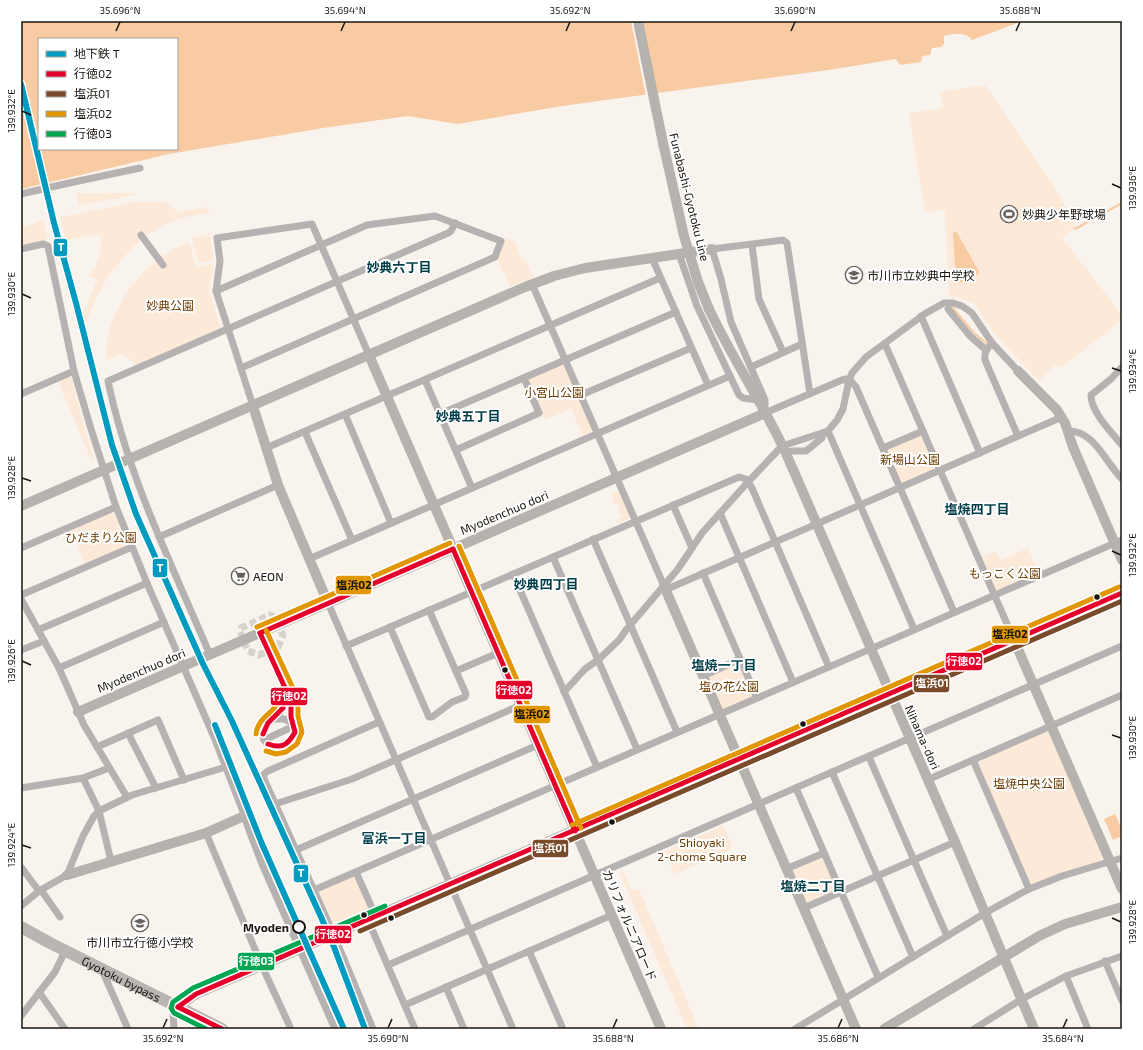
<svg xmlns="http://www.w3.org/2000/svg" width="1143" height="1050" viewBox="0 0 1143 1050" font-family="'Exo 2','Noto Sans JP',sans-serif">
<rect width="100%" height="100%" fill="#f9f3ed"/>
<g fill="#fce9d8">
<path d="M 985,85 L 1053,185 L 1076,226 L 1062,238 L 1122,315 L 1122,320 L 1061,368 L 1056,364 L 1039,381 L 992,331 L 975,304 L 959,298 L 949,296 L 945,210 L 925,212 L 909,113 L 943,108 L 940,92 Z"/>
<path d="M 76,193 L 134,193 L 136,195 L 79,205 Z"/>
<path d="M 135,202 L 164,202 L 178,212 L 208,207 L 209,213 C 199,215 188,216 179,219 C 146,229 119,258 102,287 C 95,298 91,312 85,324 L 82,310 L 85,309 L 97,280 L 88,276 C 99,263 104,251 100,234 L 66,240 L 60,217 Z"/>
<path d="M 43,220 L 48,240 L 21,247 L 21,228 Z"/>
<path d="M 210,234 L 213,260 L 198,263 L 192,238 Z"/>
<path d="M 505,238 L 515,242 L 521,258 L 524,258 L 533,277 L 510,287 L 497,259 Z"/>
<path d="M 187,243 L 190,245 L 196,267 L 209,264 L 213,266 L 209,290 L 221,329 L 135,366 L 132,360 L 121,354 L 106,360 C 106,349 107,338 110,327 C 111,322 114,318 116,313 C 130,282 154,256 187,243 Z"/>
<path d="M 562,364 L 565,366 L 592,429 L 591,432 L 583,436 L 571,408 L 545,420 L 528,381 L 529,379 Z"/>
<path d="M 68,376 L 71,377 L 94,462 L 92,462 L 58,381 Z"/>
<path d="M 918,435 L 921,436 L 934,467 L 933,471 L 903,483 L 900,483 L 886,451 L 887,448 Z"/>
<path d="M 619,491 L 630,518 L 617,524 L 615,520 L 622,517 L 619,511 L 617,510 L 620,509 L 618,504 L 615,505 L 611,494 Z"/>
<path d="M 111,512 L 114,513 L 126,544 L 125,547 L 85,564 L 71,530 Z"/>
<path d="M 1028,548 L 1039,573 L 999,590 L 996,589 L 982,557 L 996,551 L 1001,560 Z"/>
<path d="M 739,663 L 752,694 L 751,698 L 723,710 L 720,709 L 708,675 Z"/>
<path d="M 1046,731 L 1050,733 L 1103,858 L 1102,861 L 1033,884 L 1030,883 L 977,763 L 978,760 Z"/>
<path d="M 723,826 L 732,846 L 730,850 L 675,874 L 665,851 Z"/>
<path d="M 820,856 L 823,857 L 836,888 L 835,891 L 808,903 L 805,902 L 791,871 Z"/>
<path d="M 622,870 L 632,891 L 639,889 L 699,1029 L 687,1029 L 619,871 Z"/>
<path d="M 354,876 L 356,877 L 371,910 L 334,925 L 319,891 Z"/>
</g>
<g fill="#f8cba3" fill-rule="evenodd">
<path d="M 21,21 L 1023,21 L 972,40 C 964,31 954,34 944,36 L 944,44 L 941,47 L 932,48 L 930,55 L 922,56 L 921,62 L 900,65 L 896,59 L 835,69 L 562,106 L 458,124 L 408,116 L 323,128 L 169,154 L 21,189 ZM 39,39 L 177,39 L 177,149 L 39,149 Z"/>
<path d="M 956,231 L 980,273 L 963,282 L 956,283 L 953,233 Z"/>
<path d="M 1115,814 L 1122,830 L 1122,836 L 1113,840 L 1104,819 Z"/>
</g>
<path fill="#f9f3ed" d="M 631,21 L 641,21 L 657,95 L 646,97 Z"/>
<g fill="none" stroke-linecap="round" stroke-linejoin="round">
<g stroke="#f8cba3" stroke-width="2">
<path d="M 1075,229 L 1122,203"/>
<path d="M 951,306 L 974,333 L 987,344"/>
</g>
<path stroke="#d7d2cc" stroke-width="7" stroke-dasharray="7 3.5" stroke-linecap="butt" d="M 270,615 L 275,617 L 283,635 L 278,647 L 259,655 L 248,651 L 240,632 L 241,628 Z"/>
<g stroke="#b6b2b1" stroke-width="7">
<path d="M 21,194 L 69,183 L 140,168"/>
<path d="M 141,235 L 163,265"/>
<path d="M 752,245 L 759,299 L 783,352"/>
<path d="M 21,249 L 43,244 L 48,246 L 74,371 L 91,429 L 116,507 L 149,588 L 214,737 L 242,809 L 250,833 L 262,864 L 335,1029"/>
<path d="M 679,254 L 697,306 L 739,395 L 743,398 L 758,400"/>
<path d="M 652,258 L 708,385"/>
<path d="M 532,284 L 664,586"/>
<path d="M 216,291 L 367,225 L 435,216 L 501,241 L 495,257 L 241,368"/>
<path d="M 948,309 L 970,336 L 986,350"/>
<path d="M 921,316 L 980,453"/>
<path d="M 992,343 C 987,349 984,352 985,360 L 1018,436"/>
<path d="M 885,344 L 1014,640"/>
<path d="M 751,367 L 802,344"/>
<path d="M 1122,367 L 1111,379 L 1091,395 C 1091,412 1111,432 1122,445"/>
<path d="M 425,380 L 472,488"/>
<path d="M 21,394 L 74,371"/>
<path d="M 810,394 L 787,243 L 783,240 L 712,249 L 721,279 L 731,322 L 765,400 L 765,413 C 791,402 816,391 842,380 C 849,377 852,382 856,387 L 954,612"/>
<path d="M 581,395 L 691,348"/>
<path d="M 253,406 L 216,291 L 220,261 L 217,238 L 312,224 L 369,355"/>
<path d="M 345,414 L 391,523"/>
<path d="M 440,414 L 676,312"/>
<path d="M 828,431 L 914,629"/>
<path d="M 1068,431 C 1094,430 1106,463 1122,479"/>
<path d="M 305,432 L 352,540"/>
<path d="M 266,448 L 660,278"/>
<path d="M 883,448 L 923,431"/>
<path d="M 456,450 L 539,413 L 524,378"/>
<path d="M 792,451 L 806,451 L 822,438 L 823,434"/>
<path d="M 673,505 L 692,548"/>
<path d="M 720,513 L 793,682"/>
<path d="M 159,537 L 278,485"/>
<path d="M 593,539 L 677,732"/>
<path d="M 21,548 L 116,507"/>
<path d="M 553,557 L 637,749"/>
<path d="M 309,559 L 730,376"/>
<path d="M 703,573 L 757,698"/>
<path d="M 513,574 L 597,767"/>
<path d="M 665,590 L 1062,417"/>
<path d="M 21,595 L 132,547"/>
<path d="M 21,599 L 59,668 L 84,725 L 127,797"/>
<path d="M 328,603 L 513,1029"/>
<path d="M 390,627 L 429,717 L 432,717 L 452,702 L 465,697 L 466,694 L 429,610"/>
<path d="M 38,630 L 147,583"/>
<path d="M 260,633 L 291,701 L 291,717 L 295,732 L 291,740 L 287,744 L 277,747 L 272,747 L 268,744 L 264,740 L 263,734 L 264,729 L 266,725 L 280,713 L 286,700 L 286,692"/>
<path d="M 346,646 L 739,477 L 746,479 L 752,488 L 829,667"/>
<path d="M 21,650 L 44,641"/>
<path d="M 210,655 C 172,565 128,477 108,381 L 448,233 L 451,231 L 455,223"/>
<path d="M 59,668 L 164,622"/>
<path d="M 456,671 L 498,653"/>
<path d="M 703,676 L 740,659"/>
<path d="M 564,692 L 585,669 L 598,660 L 619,640 L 626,630 L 678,569 L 702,533 L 748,482 L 782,446 L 828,431 L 837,420 L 843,409 L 849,380 L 852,373 L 866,357 L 926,313 L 944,303 L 953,303 L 962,306 L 972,313 L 992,343 L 1018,371"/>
<path d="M 275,719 L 284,719 L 293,723"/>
<path d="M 128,733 L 156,788"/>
<path d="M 264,740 L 294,726"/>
<path d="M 97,747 L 158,720 L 184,780"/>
<path d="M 869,757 L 947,936"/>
<path d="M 973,760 L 1029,889"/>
<path d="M 832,772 L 913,957"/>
<path d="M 83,778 L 99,811 L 111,861"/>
<path d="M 927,780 L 1122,695"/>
<path d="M 21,788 L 83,778 L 109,768"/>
<path d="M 796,788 L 878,977"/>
<path d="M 275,804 L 352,779 L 521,705"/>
<path d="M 206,833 L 262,966 L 291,1029"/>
<path d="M 296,850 L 538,745"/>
<path d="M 21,867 L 39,891"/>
<path d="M 786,869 L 824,853"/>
<path d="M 356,872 L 376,917"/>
<path d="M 41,890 L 60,917"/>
<path d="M 314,890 L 1122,540"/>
<path d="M 21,906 L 39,891 L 67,875 L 83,836 L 94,816 L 99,811 L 132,795 L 226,767"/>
<path d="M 804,908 L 955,842"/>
<path d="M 368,920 L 415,1029"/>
<path d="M 529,951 L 563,1029"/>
<path d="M 1105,961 L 1122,1001"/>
<path d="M 388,965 L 1122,646"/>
<path d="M 102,970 L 128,1029"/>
<path d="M 1066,976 L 1088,1029"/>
<path d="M 446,987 L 464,1029"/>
<path d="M 39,992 L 65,1029"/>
<path d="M 405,1005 L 612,915"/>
<path d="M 21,1016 L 55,972 L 65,951"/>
<path d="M 174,1029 L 173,1011 L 178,1007"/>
<path d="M 373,1029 L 334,935 L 264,779 L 264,774 L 268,771 L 379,722"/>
<path d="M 795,1029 L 985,913 L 1029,889 L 1062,876 L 1122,858"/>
<path d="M 974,1029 L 1022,999 L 1066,976 L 1122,956"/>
</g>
<g stroke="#b6b2ae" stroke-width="10">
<path d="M 638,21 L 663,143"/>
<path d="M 709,309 C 732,358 762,402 785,451 L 955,842 L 1034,1029"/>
<path d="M 369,355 L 661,1029"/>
<path d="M 1018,371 L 1057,410 L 1065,423 L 1073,447 L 1122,560"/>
<path d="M 253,406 L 278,485 L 328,603"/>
<path d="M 21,506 L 525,287 L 554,276 L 585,268 L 712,249"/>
<path d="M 664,586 L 856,1029"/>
<path d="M 1014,640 L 1122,889"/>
<path d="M 78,712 L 765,413"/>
<path d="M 67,875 L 206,833 L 244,816"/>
<path d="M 178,1007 L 196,994 L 1122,593"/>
<path d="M 884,1029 L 1039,936 L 1065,924 L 1122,907"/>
</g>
<path stroke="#b9b6b2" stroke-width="12" id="s1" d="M 21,927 L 50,943 L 222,1029"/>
<path stroke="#b6b2ae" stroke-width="10" d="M 663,143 L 684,236 L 698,282 L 709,309"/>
<defs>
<g id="bus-1">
<path d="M 453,549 L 575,831"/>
<path d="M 260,633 L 453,549"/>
<path d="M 260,633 L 291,701 L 291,717 L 295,732 C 288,745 282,749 268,744"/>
<path d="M 263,734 L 268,723 L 283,708 L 286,692"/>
<path d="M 178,1007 L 196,994 L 1122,593"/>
<path d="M 178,1007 L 222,1029"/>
</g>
<path id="bus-2" d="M 360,931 L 1122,601"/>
<g id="bus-3">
<path d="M 459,546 L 581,828"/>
<path d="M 257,627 L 450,543"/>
<path d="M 256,734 C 258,713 284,712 278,690"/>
<path d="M 266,751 L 276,754 L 286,752 L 297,744 L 302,732 L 298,716 L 298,699 L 266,630"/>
<path d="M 572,825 L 1119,587"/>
</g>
<path id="bus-4" d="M 206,1029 L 174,1013 L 171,1008 L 173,1002 L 193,988 L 385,906"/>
</defs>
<use href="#bus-1" stroke="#fff" stroke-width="8"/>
<use href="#bus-2" stroke="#fff" stroke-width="8"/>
<use href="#bus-3" stroke="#fff" stroke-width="8"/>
<use href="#bus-4" stroke="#fff" stroke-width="8"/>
<use href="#bus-1" stroke="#e4002b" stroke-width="5"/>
<use href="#bus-2" stroke="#7a4b2a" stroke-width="5"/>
<use href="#bus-3" stroke="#e19702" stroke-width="5"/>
<use href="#bus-4" stroke="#00a651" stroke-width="5"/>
<defs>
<g id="metro-1">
<path d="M 21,84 L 54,223 L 76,303 L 112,445 L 136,514 L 203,664 L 231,719 L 321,917 L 334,947 L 365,1029"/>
<path d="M 215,725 L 262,844 L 344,1029"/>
</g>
</defs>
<use href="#metro-1" stroke="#fff" stroke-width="9"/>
<use href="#metro-1" stroke="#009bbf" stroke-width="6"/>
</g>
<path fill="none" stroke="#19140f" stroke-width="1.5" d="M 116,31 L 120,22M 341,31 L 345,22M 566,31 L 570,22M 791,31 L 795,22M 1016,31 L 1020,22M 22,111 L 31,115M 1112,184 L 1121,188M 22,294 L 31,298M 1112,368 L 1121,371M 22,478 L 31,481M 1112,551 L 1121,555M 22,661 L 31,665M 1112,735 L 1121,738M 22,845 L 31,848M 1112,918 L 1121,922M 163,1028 L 167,1019M 388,1028 L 392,1019M 613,1028 L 617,1019M 838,1028 L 842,1019M 1063,1028 L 1067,1019"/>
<defs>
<symbol id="stadium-ring" viewBox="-11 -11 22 22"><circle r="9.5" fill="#fff" stroke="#67625d" stroke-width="1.5"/><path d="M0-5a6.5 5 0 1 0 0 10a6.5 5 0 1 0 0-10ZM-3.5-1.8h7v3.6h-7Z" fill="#67625d"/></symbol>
<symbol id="school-ring" viewBox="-11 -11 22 22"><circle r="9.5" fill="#fff" stroke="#67625d" stroke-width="1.5"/><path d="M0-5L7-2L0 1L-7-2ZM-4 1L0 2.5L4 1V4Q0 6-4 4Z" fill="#67625d"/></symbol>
<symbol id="supermarket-ring" viewBox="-11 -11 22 22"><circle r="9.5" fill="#fff" stroke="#67625d" stroke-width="1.5"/><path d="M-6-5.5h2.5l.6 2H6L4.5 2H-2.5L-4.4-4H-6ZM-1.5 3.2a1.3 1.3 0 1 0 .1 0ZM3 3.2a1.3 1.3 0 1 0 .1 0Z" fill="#67625d"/></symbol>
</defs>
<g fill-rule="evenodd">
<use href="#stadium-ring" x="999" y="204" width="20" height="20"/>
<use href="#school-ring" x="844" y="265" width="20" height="20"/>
<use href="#supermarket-ring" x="230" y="566" width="20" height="20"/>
<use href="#school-ring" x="130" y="913" width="20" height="20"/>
</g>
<g fill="#19140f" stroke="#fff" stroke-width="1.5">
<circle cx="1097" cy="597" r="3.5"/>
<circle cx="505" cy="670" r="3.5"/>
<circle cx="803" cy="724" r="3.5"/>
<circle cx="612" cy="822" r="3.5"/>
<circle cx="364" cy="915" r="3.5"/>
<circle cx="391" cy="918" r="3.5"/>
</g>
<circle fill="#fff" stroke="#19140f" stroke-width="2" cx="299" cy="927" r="6"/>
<g text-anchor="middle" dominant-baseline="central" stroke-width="4" stroke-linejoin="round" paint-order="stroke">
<g font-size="12" fill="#19140f" stroke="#fff">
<text transform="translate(690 197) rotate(76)">Funabashi-Gyotoku Line</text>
<text transform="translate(504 512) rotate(-23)">Myodenchuo dori</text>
<text transform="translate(141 670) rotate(-23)">Myodenchuo dori</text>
<text transform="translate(923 737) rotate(66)">Nihama-dori</text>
<text transform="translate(630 925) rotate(67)">カリフォルニアロード</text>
<text stroke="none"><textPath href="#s1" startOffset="113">Gyotoku bypass</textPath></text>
</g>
<g font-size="12" fill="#19140f" stroke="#fff" text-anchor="start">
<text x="1022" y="214">妙典少年野球場</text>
<text x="867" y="275">市川市立妙典中学校</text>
<text x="253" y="576">AEON</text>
<text x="140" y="942" text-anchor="middle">市川市立行徳小学校</text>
</g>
<g font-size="12" fill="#6d3d00" stroke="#fff">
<text x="170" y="305">妙典公園</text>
<text x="554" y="392">小宮山公園</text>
<text x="910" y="459">新場山公園</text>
<text x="101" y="537">ひだまり公園</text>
<text x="1005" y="573">もっこく公園</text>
<text x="729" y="686">塩の花公園</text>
<text x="1029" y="783">塩焼中央公園</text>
<text x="702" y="842">Shioyaki<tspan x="702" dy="14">2-chome Square</tspan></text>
</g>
<g font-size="12" font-weight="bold" fill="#19140f" stroke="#fff" text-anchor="end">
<text x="289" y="927">Myoden</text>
</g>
<g font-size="13" font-weight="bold" fill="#003e49" stroke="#fff">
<text x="399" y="267">妙典六丁目</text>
<text x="468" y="416">妙典五丁目</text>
<text x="977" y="509">塩焼四丁目</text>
<text x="546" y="584">妙典四丁目</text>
<text x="724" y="665">塩焼一丁目</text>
<text x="394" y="838">富浜一丁目</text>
<text x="813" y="886">塩焼二丁目</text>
</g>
</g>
<g stroke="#fff" stroke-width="1.5">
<rect x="53" y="238" width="15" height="19" rx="4" fill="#009bbf"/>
<rect x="152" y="558" width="16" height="20" rx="4" fill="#009bbf"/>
<rect x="335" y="575" width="37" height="20" rx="4" fill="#e19702"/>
<rect x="991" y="625" width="38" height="19" rx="4" fill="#e19702"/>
<rect x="945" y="652" width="38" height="19" rx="4" fill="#e4002b"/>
<rect x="913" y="674" width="37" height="19" rx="4" fill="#7a4b2a"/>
<rect x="495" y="680" width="38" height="20" rx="4" fill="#e4002b"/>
<rect x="270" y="687" width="38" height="19" rx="4" fill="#e4002b"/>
<rect x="513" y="705" width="38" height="19" rx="4" fill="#e19702"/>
<rect x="532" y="839" width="37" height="19" rx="4" fill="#7a4b2a"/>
<rect x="293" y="864" width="16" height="19" rx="4" fill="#009bbf"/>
<rect x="314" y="925" width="38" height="19" rx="4" fill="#e4002b"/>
<rect x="237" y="952" width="38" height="19" rx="4" fill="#00a651"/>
</g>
<g font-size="11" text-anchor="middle" font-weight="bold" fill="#fff">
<text x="61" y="251">T</text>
<text x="160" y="572">T</text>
<text x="964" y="665">行徳02</text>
<text x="932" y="687">塩浜01</text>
<text x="514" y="694">行徳02</text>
<text x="289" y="700">行徳02</text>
<text x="550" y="852">塩浜01</text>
<text x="301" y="877">T</text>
<text x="333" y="938">行徳02</text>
<text x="256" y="965">行徳03</text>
</g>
<g font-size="11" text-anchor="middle" font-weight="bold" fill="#111">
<text x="354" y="589">塩浜02</text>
<text x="1010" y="638">塩浜02</text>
<text x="532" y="718">塩浜02</text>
</g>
<rect width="1143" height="1050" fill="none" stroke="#ffffff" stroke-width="44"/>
<rect x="38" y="38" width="140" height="112" fill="#ffffff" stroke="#a3a19f"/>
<rect x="46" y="51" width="20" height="6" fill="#009bbf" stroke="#a3a19f"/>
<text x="74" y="58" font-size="12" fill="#19140f">地下鉄 T</text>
<rect x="46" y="71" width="20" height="6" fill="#e4002b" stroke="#a3a19f"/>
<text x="74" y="78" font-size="12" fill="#19140f">行徳02</text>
<rect x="46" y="91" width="20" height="6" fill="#7a4b2a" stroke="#a3a19f"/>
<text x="74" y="98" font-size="12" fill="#19140f">塩浜01</text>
<rect x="46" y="111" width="20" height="6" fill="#e19702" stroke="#a3a19f"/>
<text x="74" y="118" font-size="12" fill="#19140f">塩浜02</text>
<rect x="46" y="131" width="20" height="6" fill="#00a651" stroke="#a3a19f"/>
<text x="74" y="138" font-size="12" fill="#19140f">行徳03</text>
<rect x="22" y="22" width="1099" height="1006" fill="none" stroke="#19140f" stroke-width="1.5"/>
<g font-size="10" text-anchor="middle" fill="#19140f">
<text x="120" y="14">35.696°N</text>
<text x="345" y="14">35.694°N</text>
<text x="570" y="14">35.692°N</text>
<text x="795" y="14">35.690°N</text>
<text x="1020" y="14">35.688°N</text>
<text transform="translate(11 111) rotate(-90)" y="4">139.932°E</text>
<text transform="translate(1132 188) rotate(-90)" y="4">139.936°E</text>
<text transform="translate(11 294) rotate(-90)" y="4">139.930°E</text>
<text transform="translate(1132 371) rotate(-90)" y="4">139.934°E</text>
<text transform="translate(11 478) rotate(-90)" y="4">139.928°E</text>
<text transform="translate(1132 555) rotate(-90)" y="4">139.932°E</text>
<text transform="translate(11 661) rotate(-90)" y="4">139.926°E</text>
<text transform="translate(1132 738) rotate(-90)" y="4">139.930°E</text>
<text transform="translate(11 845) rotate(-90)" y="4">139.924°E</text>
<text transform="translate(1132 922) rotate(-90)" y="4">139.928°E</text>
<text x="163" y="1042">35.692°N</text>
<text x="388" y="1042">35.690°N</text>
<text x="613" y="1042">35.688°N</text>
<text x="838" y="1042">35.686°N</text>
<text x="1063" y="1042">35.684°N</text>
</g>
</svg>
